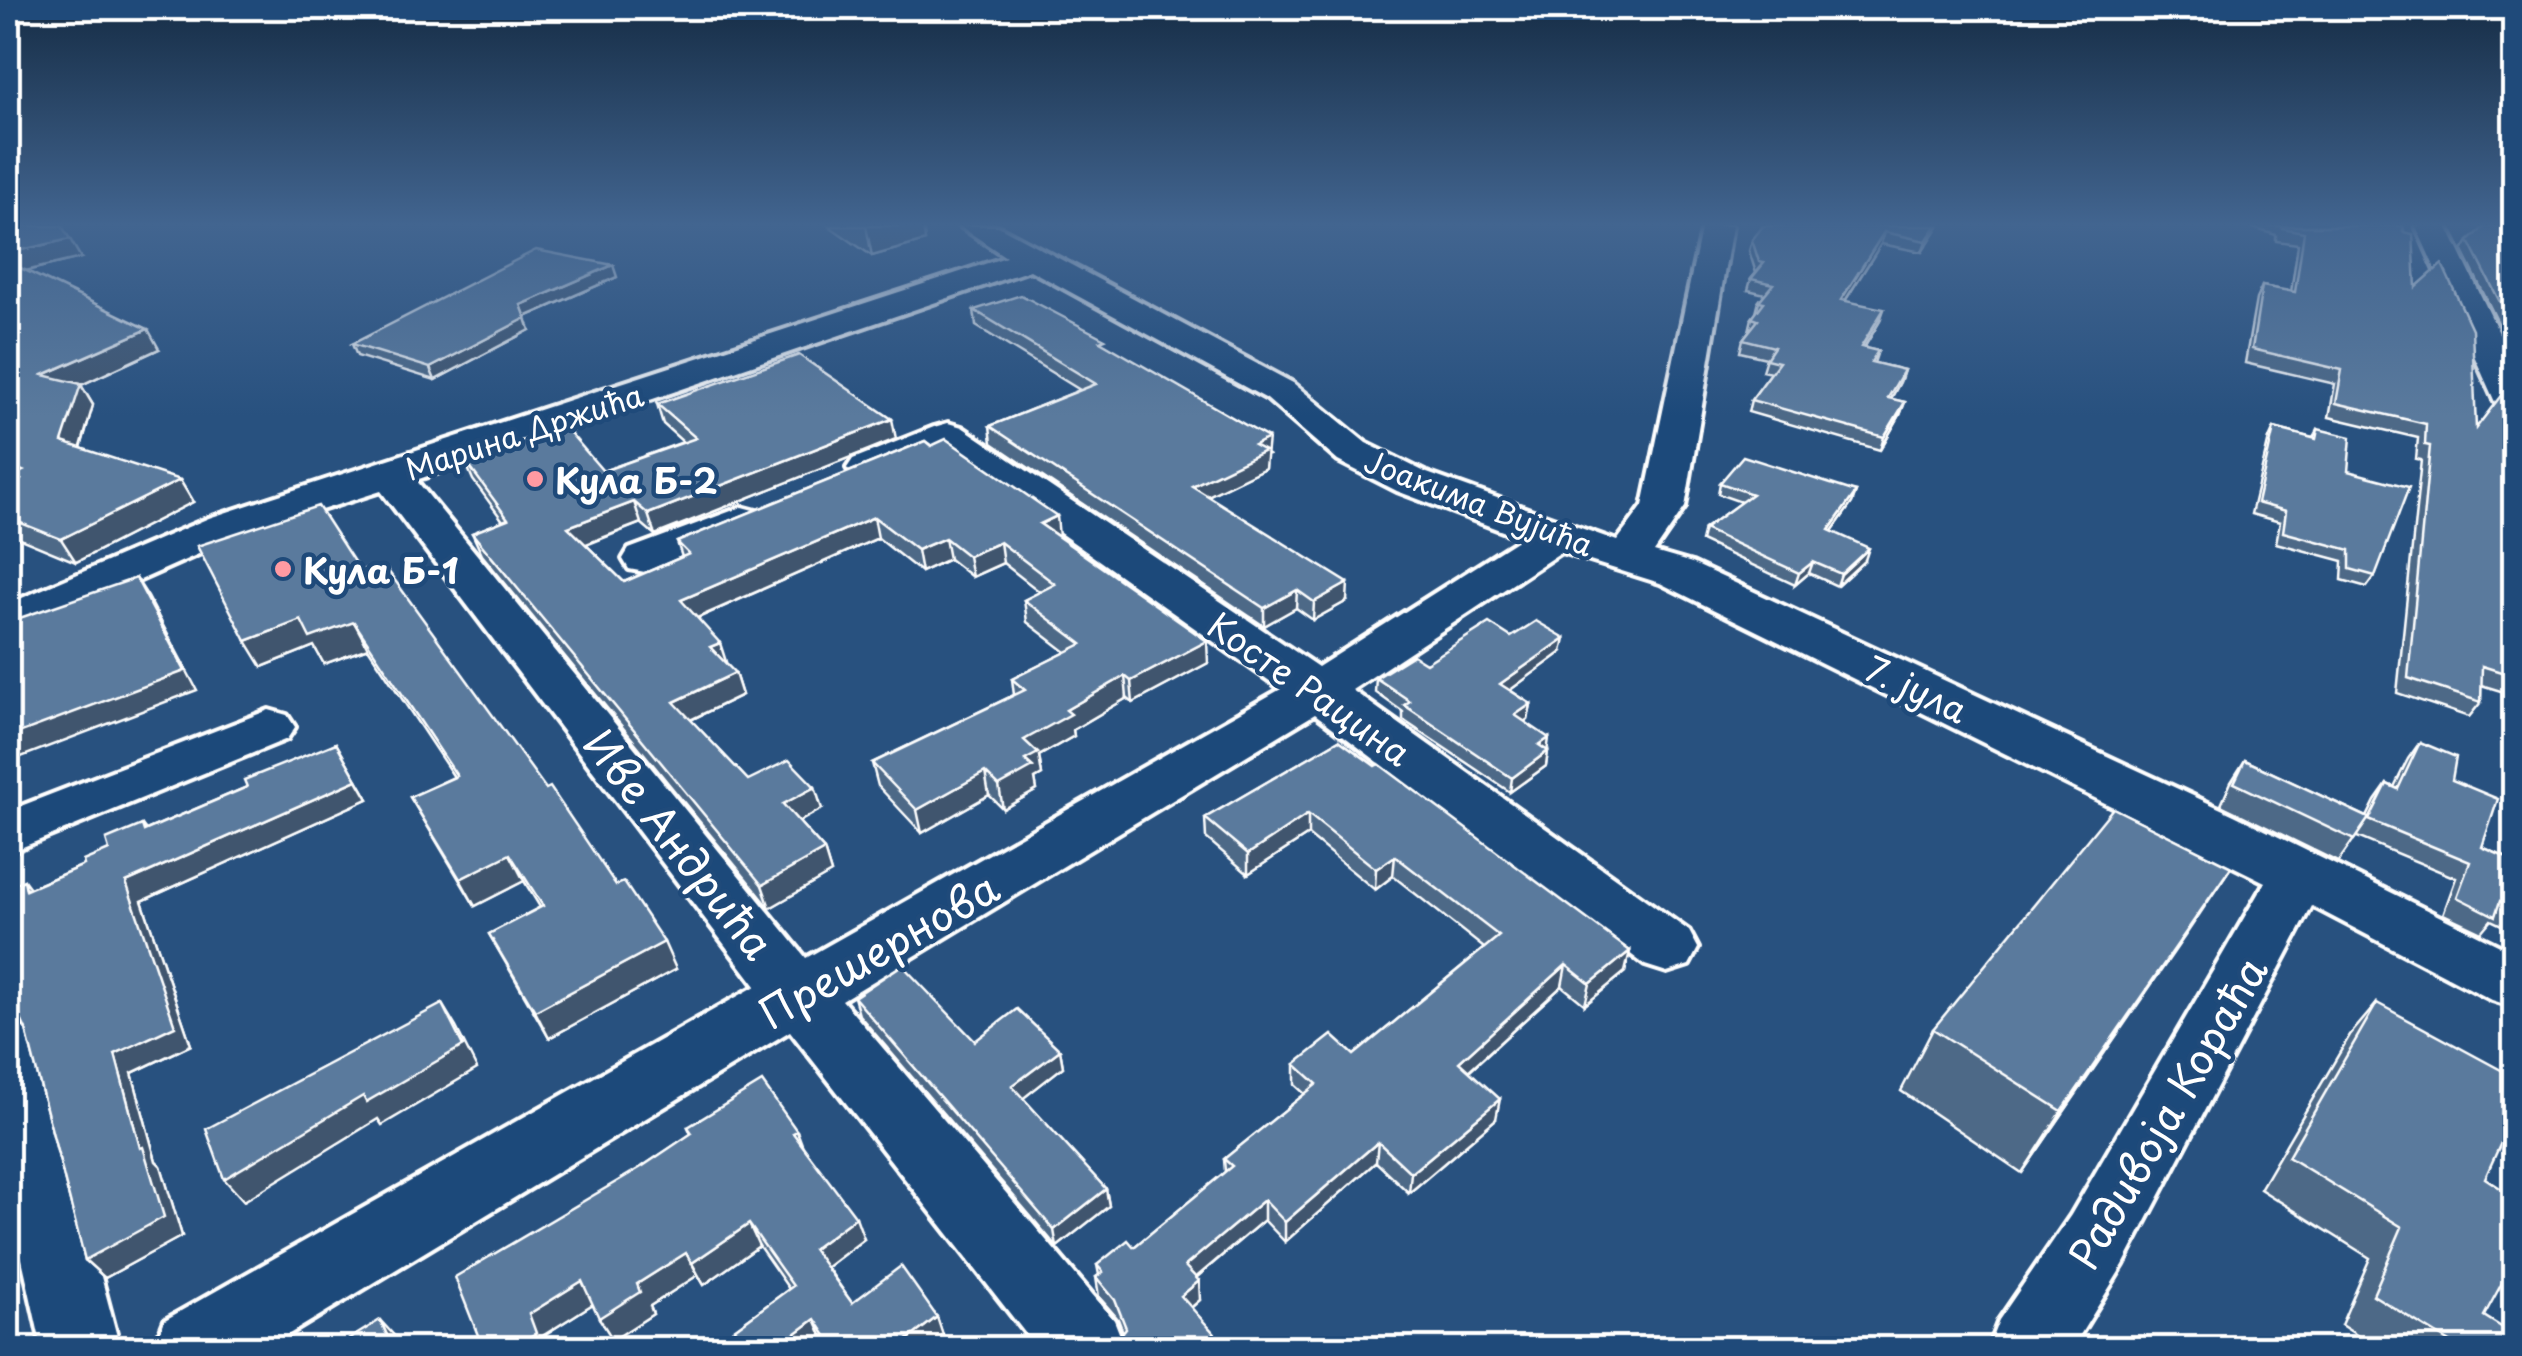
<svg xmlns="http://www.w3.org/2000/svg" width="2522" height="1356" viewBox="0 0 2522 1356" font-family="'Playpen Sans',sans-serif">
<rect width="100%" height="100%" fill="#28517f"/>
<filter id="ink" filterUnits="userSpaceOnUse"><feTurbulence type="fractalNoise" baseFrequency=".01" numOctaves="2"/><feDisplacementMap in="SourceGraphic" scale="20" xChannelSelector="R" yChannelSelector="G"/><feConvolveMatrix kernelMatrix="1 2 1 2 8 2 1 2 1" color-interpolation-filters="sRGB"/></filter>
<g filter="url(#ink)">
<g fill="none" stroke-linecap="round" stroke-linejoin="round">
<defs>
<g id="minor">
<path d="M 960,226 L 998,226 L 1293,383 L 1366,443 L 1427,473 L 1617,541 L 1643,506 L 1702,226 L 1732,226 L 1685,507 L 1654,552 L 1692,563 L 2234,815 L 2514,953 L 2514,1007 L 2492,1000 L 2312,906 L 2123,1265 L 2072,1348 L 1988,1348 L 1999,1320 L 2071,1215 L 2265,882 L 1660,583 L 1561,552 L 1352,690 L 1689,931 L 1698,948 L 1689,965 L 1667,972 L 1645,965 L 1315,714 L 842,1000 L 1114,1320 L 1125,1348 L 1037,1348 L 790,1031 L 266,1348 L 154,1348 L 165,1320 L 756,986 L 381,491 L 239,536 L 39,625 L 22,629 L 8,626 L 8,604 L 209,518 L 1006,257 ZM 1030,270 L 1267,399 L 1338,461 L 1397,491 L 1521,538 L 1318,667 L 962,427 L 948,423 L 934,427 L 853,459 L 847,468 L 853,477 L 867,480 L 881,477 L 944,451 L 1281,689 L 806,958 L 416,480 Z"/>
<path d="M 2416,226 L 2447,226 L 2514,364 L 2514,413 L 2501,410 L 2495,402 Z"/>
<path d="M 742,507 L 757,511 L 764,520 L 757,529 L 645,572 L 629,569 L 623,559 L 629,549 Z"/>
<path d="M 269,710 L 287,715 L 295,727 L 287,739 L 8,853 L 8,811 Z"/>
<path d="M 8,1023 L 31,1031 L 41,1051 L 120,1348 L 42,1348 L 8,1196 Z"/>
</g>
</defs>
<use href="#minor" stroke="#fff" stroke-width="8"/>
<use href="#minor" fill="#1f4a7a" fill-rule="evenodd"/>
</g>
<g fill="#4d6987" stroke="#fff" stroke-width="2.5">
<path d="M 8,226 L 81,258 L 26,271 L 159,349 L 81,385 L 93,405 L 81,448 L 193,502 L 76,562 L 8,534 L 8,486 L 14,483 L 8,480 Z"/>
<path d="M 829,226 L 923,226 L 925,241 L 872,256 Z"/>
<path d="M 1939,226 L 1922,252 L 1881,244 L 1845,301 L 1880,321 L 1864,348 L 1878,351 L 1874,363 L 1904,370 L 1900,382 L 1891,399 L 1905,402 L 1900,415 L 1880,450 L 1748,412 L 1751,400 L 1771,373 L 1762,371 L 1766,358 L 1740,352 L 1743,339 L 1749,331 L 1752,318 L 1756,313 L 1759,301 L 1765,294 L 1748,290 L 1751,279 L 1756,273 L 1749,251 L 1752,240 Z"/>
<path d="M 2246,226 L 2403,226 L 2416,287 L 2476,428 L 2514,400 L 2514,695 L 2481,685 L 2481,702 L 2469,717 L 2397,693 L 2421,460 L 2416,459 L 2418,438 L 2329,417 L 2335,384 L 2245,363 L 2256,299 L 2262,286 L 2291,292 L 2298,244 L 2276,241 L 2276,235 Z"/>
<path d="M 2514,226 L 2514,331 L 2500,327 L 2463,251 L 2469,241 Z"/>
<path d="M 617,277 L 525,317 L 530,330 L 435,380 L 357,356 L 352,344 Z"/>
<path d="M 974,310 L 1106,345 L 1268,455 L 1265,456 L 1265,468 L 1208,496 L 1347,601 L 1313,620 L 1296,608 L 1264,626 L 992,443 L 990,426 L 1080,390 L 976,326 Z"/>
<path d="M 657,404 L 896,439 L 655,535 L 641,523 L 586,545 L 624,582 L 682,557 L 677,542 L 925,441 L 1059,537 L 1208,663 L 1133,703 L 1127,698 L 1073,730 L 1074,736 L 1039,756 L 1042,775 L 1035,779 L 1037,790 L 1003,809 L 989,795 L 922,833 L 878,786 L 872,763 L 1014,695 L 1012,679 L 1066,652 L 1027,622 L 1024,600 L 1040,592 L 1003,563 L 972,577 L 949,559 L 921,572 L 878,538 L 698,618 L 727,665 L 735,673 L 742,695 L 691,720 L 748,780 L 822,809 L 799,822 L 824,850 L 831,873 L 770,908 L 482,555 L 472,533 L 503,521 L 473,480 L 464,459 L 603,471 L 683,442 L 663,424 Z"/>
<path d="M 2274,428 L 2313,438 L 2318,429 L 2348,471 L 2375,576 L 2367,587 L 2342,580 L 2343,561 L 2276,543 L 2280,522 L 2251,514 L 2269,439 Z"/>
<path d="M 1720,483 L 1856,492 L 1852,503 L 1832,531 L 1865,560 L 1837,586 L 1809,573 L 1795,585 L 1701,541 L 1704,529 L 1741,502 L 1718,494 Z"/>
<path d="M 360,571 L 616,885 L 676,969 L 549,1038 L 489,934 L 540,907 L 524,881 L 475,906 L 410,797 L 454,777 L 368,648 L 324,664 L 314,646 L 262,667 Z"/>
<path d="M 1511,637 L 1562,652 L 1510,690 L 1531,704 L 1528,719 L 1524,721 L 1548,751 L 1546,766 L 1510,792 L 1403,720 L 1403,712 L 1375,692 L 1376,678 Z"/>
<path d="M 1339,740 L 1630,951 L 1625,972 L 1585,1005 L 1562,986 L 1469,1071 L 1496,1119 L 1409,1193 L 1376,1162 L 1285,1242 L 1264,1220 L 1196,1278 L 1200,1300 L 1191,1308 L 1220,1340 L 1220,1348 L 1124,1348 L 1123,1332 L 1118,1319 L 1099,1297 L 1096,1277 L 1099,1275 L 1097,1265 L 1134,1247 L 1225,1172 L 1224,1159 L 1305,1094 L 1295,1085 L 1295,1064 L 1354,1055 L 1484,948 L 1393,876 L 1375,890 L 1308,835 L 1248,874 L 1206,838 L 1205,818 Z"/>
<path d="M 2420,742 L 2452,780 L 2482,847 L 2514,861 L 2514,931 L 2491,920 L 2481,932 L 2443,914 L 2456,878 L 2357,837 L 2357,835 L 2338,862 L 2221,805 L 2231,782 L 2245,760 L 2367,817 L 2375,801 L 2387,784 L 2394,787 L 2408,759 Z"/>
<path d="M 336,743 L 368,799 L 142,901 L 191,1045 L 132,1073 L 156,1161 L 161,1166 L 182,1236 L 105,1278 L 85,1260 L 26,1030 L 23,1023 L 8,1007 L 8,887 L 24,880 L 30,888 L 84,865 L 109,850 L 142,825 L 146,830 L 247,787 Z"/>
<path d="M 2231,867 L 2022,1173 L 1901,1091 L 1933,1029 Z"/>
<path d="M 854,997 L 975,1041 L 1060,1050 L 1063,1067 L 1023,1098 L 1106,1189 L 1109,1206 L 1057,1247 L 859,1015 Z"/>
<path d="M 2377,1003 L 2485,1178 L 2484,1316 L 2514,1348 L 2377,1348 L 2341,1325 L 2370,1258 L 2260,1189 L 2350,1035 Z"/>
<path d="M 688,1127 L 797,1131 L 803,1147 L 864,1239 L 827,1267 L 852,1303 L 937,1317 L 944,1338 L 931,1348 L 830,1348 L 824,1340 L 814,1348 L 742,1348 L 733,1330 L 789,1289 L 759,1246 L 704,1285 L 698,1275 L 650,1306 L 653,1314 L 613,1340 L 593,1304 L 544,1335 L 549,1348 L 483,1348 L 643,1166 L 691,1134 Z"/>
</g>
<g fill="#3f556e" stroke="#fff" stroke-width="2.5">
<path d="M 866,226 L 923,226 L 925,241 L 872,256 Z"/>
<path d="M 1936,226 L 1939,226 L 1922,252 L 1926,241 Z"/>
<path d="M 1884,232 L 1881,244 L 1838,312 L 1841,300 Z"/>
<path d="M 70,239 L 81,258 L 8,275 L 8,253 Z"/>
<path d="M 613,265 L 617,277 L 525,317 L 521,305 Z"/>
<path d="M 1884,309 L 1880,321 L 1857,359 L 1861,347 Z"/>
<path d="M 526,318 L 530,330 L 435,380 L 430,368 Z"/>
<path d="M 148,329 L 159,349 L 81,385 L 93,405 L 76,464 L 62,442 L 43,375 Z"/>
<path d="M 1904,370 L 1900,382 L 1884,411 L 1888,398 Z"/>
<path d="M 1905,402 L 1900,415 L 1880,450 L 1884,437 Z"/>
<path d="M 892,419 L 896,439 L 655,535 L 648,514 Z"/>
<path d="M 1268,438 L 1265,468 L 1193,503 L 1192,486 L 1254,445 Z"/>
<path d="M 180,480 L 193,502 L 76,562 L 61,539 Z"/>
<path d="M 1856,492 L 1852,503 L 1825,541 L 1829,530 Z"/>
<path d="M 634,502 L 641,523 L 576,548 L 568,527 Z"/>
<path d="M 1057,516 L 1059,537 L 1040,524 Z"/>
<path d="M 874,517 L 878,538 L 688,622 L 681,600 Z"/>
<path d="M 945,538 L 949,559 L 921,572 L 917,550 Z"/>
<path d="M 1000,542 L 1003,563 L 972,577 L 968,556 Z"/>
<path d="M 1869,548 L 1865,560 L 1837,586 L 1841,574 Z"/>
<path d="M 1813,562 L 1809,573 L 1795,585 L 1799,573 Z"/>
<path d="M 136,578 L 148,597 L 197,690 L 8,762 L 8,737 Z"/>
<path d="M 1348,583 L 1347,601 L 1313,620 L 1314,602 Z"/>
<path d="M 1297,590 L 1296,608 L 1264,626 L 1264,608 Z"/>
<path d="M 301,620 L 354,622 L 368,648 L 324,664 L 314,646 L 262,667 L 246,641 Z"/>
<path d="M 1565,638 L 1562,652 L 1498,699 L 1500,684 Z"/>
<path d="M 1207,641 L 1208,663 L 1133,703 L 1131,681 Z"/>
<path d="M 720,643 L 727,665 L 710,647 Z"/>
<path d="M 735,673 L 742,695 L 682,724 L 674,702 Z"/>
<path d="M 1125,676 L 1127,698 L 1073,730 L 1074,736 L 1039,756 L 1042,775 L 1035,779 L 1037,790 L 1003,809 L 999,786 L 1024,740 L 1066,710 Z"/>
<path d="M 1531,704 L 1528,719 L 1513,730 L 1515,715 Z"/>
<path d="M 1549,738 L 1547,753 L 1539,745 Z"/>
<path d="M 1548,751 L 1546,766 L 1510,792 L 1512,778 Z"/>
<path d="M 985,772 L 989,795 L 922,833 L 917,810 Z"/>
<path d="M 357,780 L 368,799 L 142,901 L 191,1045 L 132,1073 L 156,1161 L 161,1166 L 182,1236 L 105,1278 L 85,1260 L 140,1148 L 115,1054 L 126,882 Z"/>
<path d="M 815,787 L 822,809 L 790,826 L 783,804 Z"/>
<path d="M 1308,814 L 1308,835 L 1248,874 L 1248,854 Z"/>
<path d="M 824,850 L 831,873 L 770,908 L 762,885 Z"/>
<path d="M 510,854 L 524,881 L 475,906 L 460,879 Z"/>
<path d="M 1395,856 L 1393,876 L 1375,890 L 1376,869 Z"/>
<path d="M 2231,867 L 2189,930 L 2022,1173 L 2062,1111 Z"/>
<path d="M 664,942 L 676,969 L 549,1038 L 535,1011 Z"/>
<path d="M 1630,951 L 1625,972 L 1585,1005 L 1590,984 Z"/>
<path d="M 1566,965 L 1562,986 L 1456,1082 L 1459,1062 Z"/>
<path d="M 442,1004 L 456,1027 L 477,1069 L 382,1125 L 378,1119 L 244,1201 L 224,1179 Z"/>
<path d="M 1060,1050 L 1063,1067 L 1016,1104 L 1012,1086 Z"/>
<path d="M 1500,1099 L 1496,1119 L 1409,1193 L 1411,1173 Z"/>
<path d="M 1378,1142 L 1376,1162 L 1285,1242 L 1285,1222 Z"/>
<path d="M 1106,1189 L 1109,1206 L 1057,1247 L 1054,1230 Z"/>
<path d="M 1264,1200 L 1264,1220 L 1187,1285 L 1185,1266 Z"/>
<path d="M 856,1217 L 864,1239 L 822,1271 L 813,1249 Z"/>
<path d="M 749,1224 L 759,1246 L 704,1285 L 692,1263 Z"/>
<path d="M 686,1253 L 698,1275 L 650,1306 L 653,1314 L 613,1340 L 599,1318 L 637,1284 Z"/>
<path d="M 582,1281 L 596,1302 L 544,1335 L 549,1348 L 512,1348 L 529,1314 Z"/>
<path d="M 1199,1281 L 1200,1300 L 1182,1315 L 1181,1296 Z"/>
<path d="M 937,1317 L 944,1338 L 931,1348 L 897,1348 Z"/>
<path d="M 815,1319 L 824,1340 L 814,1348 L 776,1348 Z"/>
<path d="M 380,1320 L 400,1342 L 403,1348 L 393,1348 Z"/>
<path d="M 1220,1340 L 1220,1348 L 1211,1348 Z"/>
</g>
<g fill="#5a7a9d" stroke="#fff" stroke-width="2.5">
<path d="M 8,226 L 62,226 L 70,239 L 8,253 Z"/>
<path d="M 1763,226 L 1936,226 L 1926,241 L 1884,232 L 1841,300 L 1884,309 L 1861,347 L 1878,351 L 1871,362 L 1904,370 L 1888,398 L 1905,402 L 1884,437 L 1751,400 L 1779,362 L 1766,359 L 1774,347 L 1743,339 L 1758,320 L 1752,318 L 1764,302 L 1759,301 L 1773,284 L 1751,279 L 1764,263 L 1759,262 L 1752,240 Z"/>
<path d="M 2282,226 L 2403,226 L 2403,232 L 2413,234 L 2416,287 L 2442,264 L 2472,329 L 2476,428 L 2503,393 L 2514,400 L 2514,676 L 2482,666 L 2481,702 L 2408,678 L 2430,446 L 2425,445 L 2426,424 L 2336,403 L 2342,370 L 2252,349 L 2262,286 L 2295,292 L 2304,232 L 2282,228 Z"/>
<path d="M 2485,226 L 2514,226 L 2514,318 L 2507,316 L 2469,241 Z"/>
<path d="M 536,250 L 613,265 L 521,305 L 526,318 L 430,368 L 352,344 Z"/>
<path d="M 8,262 L 148,329 L 43,375 L 81,384 L 62,442 L 180,480 L 61,539 L 8,518 L 8,486 L 20,480 L 10,477 L 23,471 L 8,465 Z"/>
<path d="M 1021,295 L 1105,339 L 1100,341 L 1268,438 L 1254,445 L 1265,451 L 1192,486 L 1348,583 L 1314,602 L 1297,590 L 1264,608 L 990,426 L 1096,384 L 974,310 Z"/>
<path d="M 799,355 L 892,419 L 648,514 L 634,502 L 568,527 L 624,582 L 689,554 L 677,542 L 925,441 L 931,446 L 946,439 L 1057,516 L 1040,524 L 1207,641 L 1131,681 L 1125,676 L 1066,710 L 1071,714 L 1024,740 L 1038,753 L 1025,760 L 1033,767 L 999,786 L 985,772 L 917,810 L 872,763 L 1025,690 L 1012,679 L 1082,644 L 1024,600 L 1055,584 L 1000,542 L 968,556 L 945,538 L 917,550 L 874,517 L 681,600 L 720,643 L 710,647 L 735,673 L 674,702 L 748,780 L 789,760 L 815,787 L 783,804 L 824,850 L 762,885 L 472,533 L 508,519 L 464,459 L 565,427 L 603,471 L 696,438 L 657,404 Z"/>
<path d="M 2274,428 L 2316,439 L 2318,429 L 2351,437 L 2348,471 L 2409,487 L 2375,576 L 2350,569 L 2350,550 L 2283,532 L 2286,511 L 2257,503 Z"/>
<path d="M 1743,456 L 1856,492 L 1829,530 L 1869,548 L 1841,574 L 1813,562 L 1799,573 L 1704,529 L 1752,494 L 1720,483 Z"/>
<path d="M 318,506 L 360,571 L 367,568 L 371,574 L 386,568 L 546,789 L 550,787 L 616,885 L 624,882 L 664,942 L 535,1011 L 489,934 L 543,906 L 510,854 L 460,879 L 410,797 L 457,776 L 354,622 L 310,638 L 301,620 L 246,641 L 197,546 Z"/>
<path d="M 136,578 L 185,671 L 8,737 L 8,622 Z"/>
<path d="M 1536,621 L 1565,638 L 1500,684 L 1531,704 L 1515,715 L 1549,738 L 1539,745 L 1548,751 L 1512,778 L 1404,705 L 1410,701 L 1376,678 L 1413,655 L 1426,663 L 1489,623 L 1511,637 Z"/>
<path d="M 1339,740 L 1375,766 L 1379,764 L 1630,951 L 1590,984 L 1566,965 L 1459,1062 L 1500,1099 L 1411,1173 L 1378,1142 L 1285,1222 L 1264,1200 L 1185,1266 L 1199,1281 L 1181,1296 L 1220,1340 L 1211,1348 L 1136,1348 L 1122,1333 L 1126,1328 L 1115,1300 L 1096,1277 L 1103,1272 L 1097,1265 L 1128,1240 L 1134,1247 L 1232,1166 L 1224,1159 L 1317,1084 L 1295,1064 L 1332,1035 L 1354,1055 L 1499,936 L 1395,856 L 1376,869 L 1308,814 L 1248,854 L 1205,818 Z"/>
<path d="M 2420,742 L 2456,757 L 2452,780 L 2498,799 L 2482,847 L 2514,861 L 2514,907 L 2500,901 L 2495,916 L 2457,897 L 2470,862 L 2369,820 L 2387,784 L 2398,789 Z"/>
<path d="M 336,743 L 357,780 L 126,882 L 175,1026 L 115,1054 L 140,1148 L 143,1147 L 164,1217 L 85,1260 L 26,1030 L 15,1006 L 8,1005 L 8,887 L 24,880 L 26,890 L 84,865 L 83,861 L 109,850 L 106,840 L 142,825 L 144,831 L 247,787 L 244,780 Z"/>
<path d="M 2245,760 L 2369,818 L 2354,840 L 2234,783 Z"/>
<path d="M 2113,808 L 2231,867 L 2062,1111 L 1933,1029 Z"/>
<path d="M 902,965 L 975,1041 L 1017,1009 L 1060,1050 L 1012,1086 L 1106,1189 L 1054,1230 L 854,997 Z"/>
<path d="M 2377,1003 L 2514,1077 L 2514,1114 L 2485,1178 L 2514,1197 L 2514,1261 L 2484,1316 L 2514,1335 L 2514,1348 L 2459,1348 L 2373,1295 L 2402,1227 L 2288,1157 Z"/>
<path d="M 442,1004 L 463,1046 L 366,1102 L 363,1096 L 224,1179 L 206,1129 Z"/>
<path d="M 762,1082 L 797,1131 L 793,1133 L 856,1217 L 813,1249 L 852,1303 L 901,1266 L 937,1317 L 897,1348 L 834,1348 L 815,1319 L 776,1348 L 744,1348 L 733,1330 L 793,1286 L 749,1224 L 692,1263 L 686,1253 L 637,1284 L 640,1292 L 599,1318 L 582,1281 L 529,1314 L 536,1333 L 512,1348 L 483,1348 L 455,1277 L 643,1166 L 692,1133 L 688,1127 Z"/>
<path d="M 380,1320 L 393,1348 L 335,1348 Z"/>
</g>
</g>
<linearGradient id="sky" x2="0" y2="1"><stop stop-color="#162d46"/><stop offset="0.54" stop-color="#426590"/><stop offset="1" stop-color="#426590" stop-opacity="0"/></linearGradient>
<rect width="2522" height="416" fill="url(#sky)"/>
<g fill="#ff9aa2" stroke="#1f4a7a" stroke-width="4">
<circle cx="535" cy="479" r="10"/>
<circle cx="283" cy="569" r="10"/>
</g>
<g text-anchor="middle" dominant-baseline="central" stroke-width="9" stroke-linejoin="round" paint-order="stroke">
<g font-size="30" fill="#fff" stroke="#1f4a7a">
<text transform="translate(524 431) rotate(-18)">Марина Држића</text>
<text transform="translate(1479 502) rotate(21)">Јоакима Вујића</text>
</g>
<g font-size="35" font-weight="bold" fill="#fff" stroke="#1f4a7a" text-anchor="start">
<text x="555" y="479">Кула Б-2</text>
<text x="303" y="569">Кула Б-1</text>
</g>
<g font-size="35" fill="#fff" stroke="#1f4a7a">
<text transform="translate(1310 688) rotate(35)">Косте Рацина</text>
<text transform="translate(1917 688) rotate(26)">7. јула</text>
</g>
<g font-size="42" fill="#fff" stroke="#1f4a7a">
<text transform="translate(680 843) rotate(52)">Иве Андрића</text>
<text transform="translate(878 949) rotate(-30)">Прешернова</text>
<text transform="translate(2166 1112) rotate(-60)">Радивоја Кораћа</text>
</g>
</g>
<rect width="2522" height="1356" fill="none" stroke="#1f4a7a" stroke-width="40"/>
<rect x="20" y="20" width="2482" height="1316" fill="none" stroke="#fff" stroke-width="4" filter="url(#ink)"/>
</svg>
